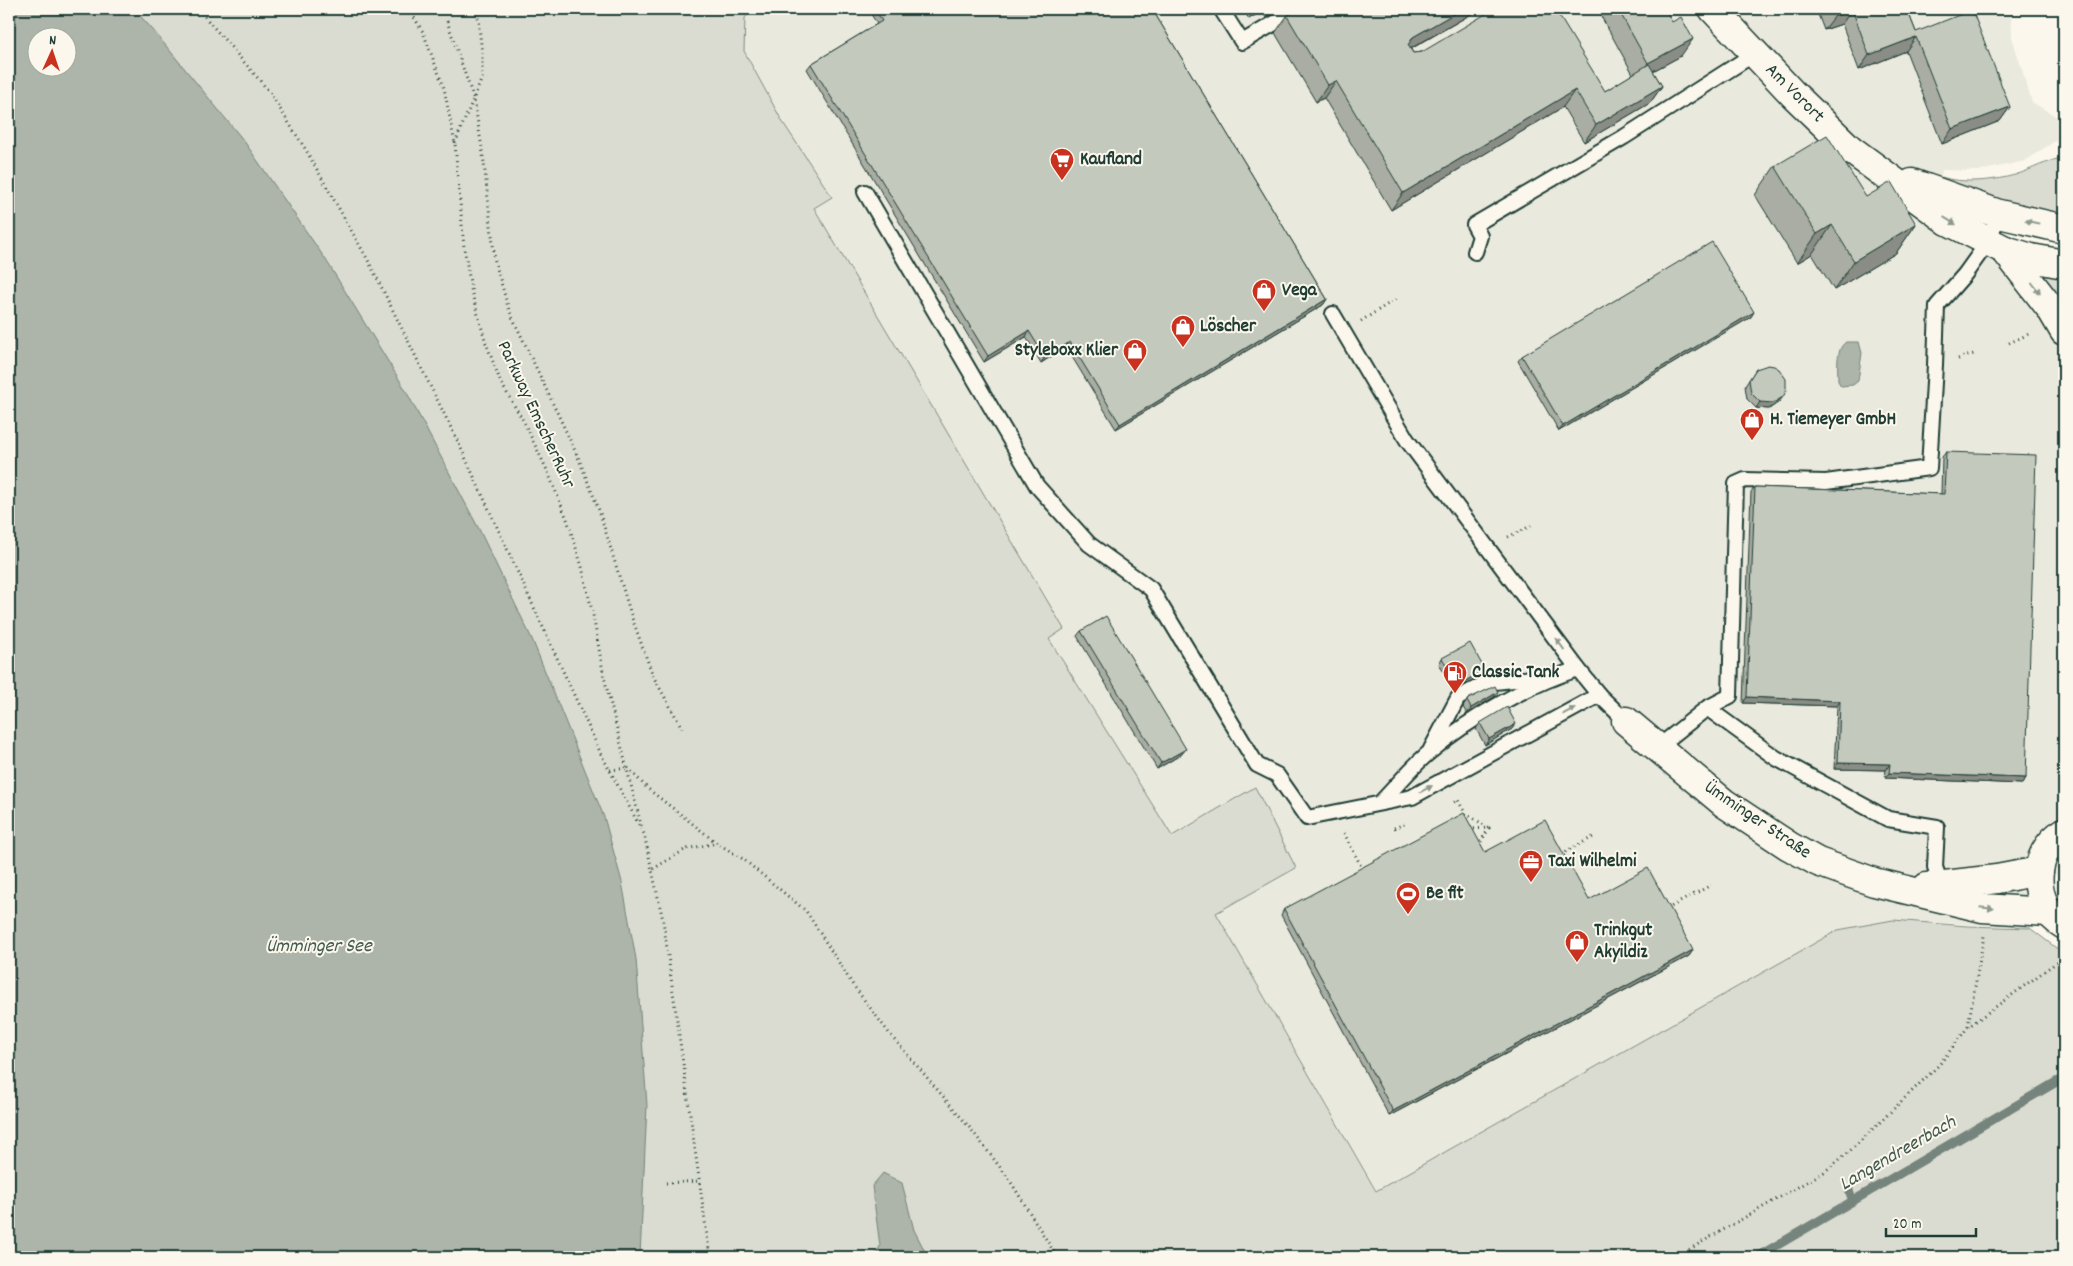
<svg xmlns="http://www.w3.org/2000/svg" width="2073" height="1266" viewBox="0 0 2073 1266" font-family="Dekko,sans-serif">
<rect width="100%" height="100%" fill="#fbf7ec"/>
<filter id="ink" filterUnits="userSpaceOnUse"><feTurbulence type="fractalNoise" baseFrequency=".02" numOctaves="2"/><feDisplacementMap in="SourceGraphic" scale="10" xChannelSelector="R" yChannelSelector="G"/><feConvolveMatrix kernelMatrix="1 2 1 2 8 2 1 2 1" color-interpolation-filters="sRGB"/></filter>
<g filter="url(#ink)">
<path fill="#eae9de" d="M 680,9 L 2011,9 L 2012,37 L 2032,102 L 2062,120 L 2061,137 L 2025,161 L 1979,171 L 1942,170 L 1939,181 L 1975,247 L 2017,282 L 2052,331 L 2064,365 L 2064,814 L 2048,829 L 2020,863 L 2030,928 L 1893,920 L 1838,930 L 1377,1191 L 1172,837 L 1049,638 Z"/>
<g fill="#dbdcd1" stroke="#7d8c82" fill-rule="evenodd">
<path d="M 9,9 L 752,9 L 745,18 L 744,51 L 782,121 L 832,197 L 814,208 L 1064,629 L 1049,639 L 1172,836 L 1255,787 L 1296,868 L 1216,913 L 1376,1191 L 1838,930 L 1893,920 L 1967,926 L 2030,928 L 2064,954 L 2064,1257 L 9,1257 ZM 38,38 L 68,38 L 68,68 L 38,68 Z"/>
<path d="M 2064,160 L 2064,215 L 2028,210 L 1939,181 L 1941,177 C 1963,184 1993,181 2015,175 C 2032,170 2047,159 2064,160 Z"/>
<path d="M 2045,273 L 2064,277 L 2064,307 L 2044,277 Z"/>
</g>
<g fill="#adb4aa" stroke="#74847b" fill-rule="evenodd">
<path d="M 9,9 L 134,9 L 153,30 L 244,141 L 326,260 L 405,389 L 479,529 L 532,639 L 604,817 L 622,882 L 636,959 L 647,1105 L 640,1257 L 9,1257 ZM 38,38 L 68,38 L 68,68 L 38,68 Z"/>
<path d="M 1846,342 L 1859,342 L 1862,353 L 1858,381 L 1853,385 L 1841,386 L 1838,381 C 1838,370 1835,349 1846,342 Z"/>
<path d="M 883,1173 L 902,1183 L 914,1230 L 928,1257 L 875,1257 L 880,1246 L 872,1186 Z"/>
</g>
<g fill="none" stroke-linecap="round" stroke-linejoin="round">
<g stroke="#74847b" stroke-width="9">
<path d="M 1849,1190 L 1853,1201"/>
<path d="M 1757,1257 L 2058,1081"/>
</g>
<defs>
<g id="service">
<path d="M 1221,9 L 1242,42 L 1299,9"/>
<path d="M 865,192 L 1037,486 L 1089,544 L 1151,589 L 1257,765 L 1277,775 L 1307,818 L 1412,797 L 1599,695"/>
<path d="M 1475,252 L 1480,236 L 1474,225 L 1624,137 L 1754,54"/>
<path d="M 1333,314 L 1407,440 L 1578,669 L 1599,695 L 1626,721"/>
<path d="M 1707,708 L 1776,758 L 1888,819 L 1937,827 L 1935,867 L 1943,890"/>
<path d="M 1657,748 L 1707,708 L 1730,696 L 1736,484 L 1745,480 L 1826,482 L 1929,468 L 1935,365 L 1937,306 L 1965,274 L 1988,242 L 1999,214"/>
<path d="M 1431,749 L 1458,698 L 1486,683 L 1550,676"/>
<path d="M 1380,803 C 1397,786 1412,766 1431,751 C 1472,717 1527,685 1578,669"/>
</g>
<g id="minor">
<path d="M 1626,721 L 1724,803 L 1789,846 L 1818,862 L 1874,882 L 1982,908 L 2049,912"/>
<path d="M 1927,887 L 1997,879 L 2039,871"/>
</g>
<g id="tertiary">
<path d="M 1713,9 L 1793,94 L 1850,149 L 1948,221 L 2005,250 L 2031,258 L 2064,264"/>
<path d="M 1912,183 L 1999,214 L 2064,229"/>
<path d="M 2005,250 L 2051,309 L 2064,331"/>
</g>
<path id="secondary" d="M 2064,832 C 2030,852 2030,906 2064,925"/>
</defs>
<use href="#service" stroke="#1f3d34" stroke-width="18"/>
<use href="#minor" stroke="#1f3d34" stroke-width="31"/>
<use href="#tertiary" stroke="#1f3d34" stroke-width="31"/>
<use href="#secondary" stroke="#1f3d34" stroke-width="31"/>
<g stroke="#1f3d34" stroke-width="3" stroke-dasharray="1 4" stroke-linecap="butt">
<path d="M 198,9 L 268,90 L 306,150 L 369,262 L 459,444 L 602,756 L 644,834 L 663,920 L 710,1257"/>
<path d="M 409,9 L 423,32 L 444,88 L 455,144 L 464,247 L 472,294 L 486,343 L 501,383 L 524,422 L 547,470 L 567,519 L 582,567 L 593,615 L 604,677 L 642,829"/>
<path d="M 447,21 L 474,100 L 483,154 L 495,262 L 509,310 L 578,457 L 599,510 L 632,618 L 653,676 L 682,728"/>
<path d="M 455,143 L 482,78 L 482,53 L 477,9"/>
<path d="M 1361,321 L 1396,299"/>
<path d="M 2009,343 L 2031,333"/>
<path d="M 1958,359 L 1977,353"/>
<path d="M 1508,537 L 1533,525"/>
<path d="M 628,768 L 647,788 L 717,843 L 743,859 L 806,911 L 853,985 L 889,1033 L 970,1128 L 1009,1179 L 1057,1257"/>
<path d="M 610,770 L 628,768"/>
<path d="M 1454,802 L 1458,800 L 1465,813 L 1489,828"/>
<path d="M 1394,828 L 1407,823"/>
<path d="M 1469,829 L 1489,828 L 1479,845"/>
<path d="M 1344,833 L 1362,868"/>
<path d="M 1561,854 L 1593,837"/>
<path d="M 653,869 L 686,849 L 717,843"/>
<path d="M 1667,909 L 1711,885"/>
<path d="M 1968,1026 L 1984,936"/>
<path d="M 666,1183 L 699,1181"/>
<path d="M 1676,1257 L 1824,1172 L 1849,1152 L 1939,1065 L 1968,1027 L 2057,962"/>
</g>
<use href="#service" stroke="#fbf7ec" stroke-width="14"/>
<use href="#minor" stroke="#fbf7ec" stroke-width="28"/>
<use href="#tertiary" stroke="#fbf7ec" stroke-width="28"/>
<use href="#secondary" stroke="#fbf7ec" stroke-width="28"/>
</g>
<g fill="#a9ada3" stroke="#1f3d34">
<path d="M 868,9 L 1152,9 L 1327,299 L 1323,305 L 1116,429 L 1066,347 L 1041,363 L 1026,337 L 984,362 L 807,69 L 811,64 L 877,24 Z"/>
<path d="M 1243,9 L 1283,9 L 1266,18 L 1262,11 L 1249,19 Z"/>
<path d="M 1299,9 L 1480,9 L 1411,49 L 1413,53 L 1422,52 L 1524,12 L 1605,91 L 1633,74 L 1597,9 L 1665,9 L 1681,56 L 1653,71 L 1662,86 L 1650,103 L 1584,142 L 1563,107 L 1391,210 L 1324,98 L 1316,102 L 1275,33 L 1287,16 Z"/>
<path d="M 1816,9 L 1907,9 L 1916,32 L 2010,107 L 2000,121 L 1942,144 L 1906,51 L 1859,70 L 1842,24 L 1824,30 Z"/>
<path d="M 1775,166 L 1866,197 L 1916,224 L 1896,253 L 1834,290 L 1812,254 L 1797,263 L 1755,195 Z"/>
<path d="M 1751,317 L 1559,431 L 1518,361 L 1522,356 Z"/>
<path d="M 1756,369 L 1779,402 L 1769,409 L 1756,408 L 1747,399 L 1745,386 Z"/>
<path d="M 1946,452 L 2026,778 L 2022,784 L 1885,778 L 1886,770 L 1834,769 L 1837,706 L 1743,703 L 1751,492 L 1755,487 L 1941,494 L 1942,457 Z"/>
<path d="M 1081,631 L 1182,754 L 1157,769 L 1077,636 Z"/>
<path d="M 1442,658 L 1482,675 L 1454,690 L 1439,664 Z"/>
<path d="M 1494,697 L 1467,714 L 1463,707 L 1468,699 Z"/>
<path d="M 1480,723 L 1512,729 L 1485,745 L 1476,729 Z"/>
<path d="M 1485,852 L 1589,900 L 1693,950 L 1689,956 L 1389,1116 L 1281,915 L 1284,909 Z"/>
</g>
<g fill="#898d85" stroke="#1f3d34">
<path d="M 1256,9 L 1264,9 L 1262,11 L 1249,19 Z"/>
<path d="M 1272,9 L 1283,9 L 1266,18 Z"/>
<path d="M 1462,9 L 1480,9 L 1401,54 L 1413,37 Z"/>
<path d="M 1852,9 L 1842,24 L 1824,30 L 1835,16 Z"/>
<path d="M 1916,37 L 1906,51 L 1859,70 L 1869,55 Z"/>
<path d="M 1693,39 L 1681,56 L 1636,80 L 1648,63 Z"/>
<path d="M 1336,81 L 1324,98 L 1316,102 L 1328,85 Z"/>
<path d="M 1662,86 L 1650,103 L 1584,142 L 1596,125 Z"/>
<path d="M 1575,90 L 1563,107 L 1391,210 L 1403,193 Z"/>
<path d="M 2010,107 L 2000,121 L 1942,144 L 1952,129 Z"/>
<path d="M 1916,224 L 1896,253 L 1834,290 L 1854,261 Z"/>
<path d="M 1832,225 L 1812,254 L 1797,263 L 1817,234 Z"/>
<path d="M 1327,299 L 1323,305 L 1116,429 L 1120,424 Z"/>
<path d="M 1754,312 L 1751,317 L 1559,431 L 1563,426 Z"/>
<path d="M 1029,331 L 1026,337 L 984,362 L 988,356 Z"/>
<path d="M 1070,342 L 1066,347 L 1041,363 L 1045,357 Z"/>
<path d="M 1783,397 L 1779,402 L 1769,409 L 1756,408 L 1760,402 Z"/>
<path d="M 1485,670 L 1482,675 L 1454,690 L 1458,685 Z"/>
<path d="M 1498,692 L 1494,697 L 1467,714 L 1471,708 Z"/>
<path d="M 1747,697 L 1840,701 L 1837,706 L 1743,703 Z"/>
<path d="M 1516,724 L 1512,729 L 1485,745 L 1489,739 Z"/>
<path d="M 1186,749 L 1182,754 L 1157,769 L 1161,763 Z"/>
<path d="M 1838,763 L 1890,764 L 1886,770 L 1834,769 Z"/>
<path d="M 1889,773 L 2026,778 L 2022,784 L 1885,778 Z"/>
<path d="M 1693,950 L 1689,956 L 1389,1116 L 1393,1111 Z"/>
</g>
<g fill="#c4c9be" stroke="#1f3d34">
<path d="M 875,9 L 1152,9 L 1327,299 L 1120,424 L 1070,342 L 1045,357 L 1029,331 L 988,356 L 811,64 L 882,21 Z"/>
<path d="M 1299,9 L 1462,9 L 1413,37 L 1408,45 L 1413,53 L 1422,52 L 1494,9 L 1522,9 L 1524,12 L 1529,9 L 1555,9 L 1605,91 L 1649,64 L 1662,86 L 1596,125 L 1575,90 L 1403,193 L 1336,81 L 1328,85 L 1287,16 Z"/>
<path d="M 1618,9 L 1665,9 L 1672,22 L 1681,17 L 1693,39 L 1648,63 Z"/>
<path d="M 1832,9 L 1907,9 L 1916,32 L 1972,10 L 2010,107 L 1952,129 L 1916,37 L 1869,55 L 1852,9 L 1835,16 Z"/>
<path d="M 1827,135 L 1866,197 L 1891,182 L 1916,224 L 1854,261 L 1832,225 L 1817,234 L 1775,166 Z"/>
<path d="M 1712,242 L 1754,312 L 1563,426 L 1522,356 Z"/>
<path d="M 1768,365 L 1774,366 L 1779,369 L 1786,379 L 1786,391 L 1783,397 L 1773,403 L 1760,402 L 1751,393 L 1749,380 L 1756,369 Z"/>
<path d="M 1946,452 L 2036,455 L 2026,778 L 1889,773 L 1890,764 L 1838,763 L 1840,701 L 1747,697 L 1755,487 L 1944,494 Z"/>
<path d="M 1106,616 L 1186,749 L 1161,763 L 1081,631 Z"/>
<path d="M 1470,643 L 1485,670 L 1458,685 L 1442,658 Z"/>
<path d="M 1495,686 L 1498,692 L 1471,708 L 1467,701 L 1468,699 Z"/>
<path d="M 1507,707 L 1516,724 L 1489,739 L 1480,723 Z"/>
<path d="M 1464,813 L 1485,852 L 1545,820 L 1589,900 L 1648,868 L 1693,950 L 1393,1111 L 1284,909 Z"/>
</g>
<defs><path id="oneway-solid" d="M-6-.8H1V-3.2L6.5 0L1 3.2V.8H-6Z" transform="scale(1.25)"/></defs>
<g fill="#8d9a90">
<use href="#oneway-solid" transform="translate(1950 221) rotate(31)"/>
<use href="#oneway-solid" transform="translate(2032 222) rotate(-167)"/>
<use href="#oneway-solid" transform="translate(2036 288) rotate(53)"/>
<use href="#oneway-solid" transform="translate(1560 644) rotate(-126)"/>
<use href="#oneway-solid" transform="translate(1569 711) rotate(-28)"/>
<use href="#oneway-solid" transform="translate(1426 789) rotate(-28)"/>
<use href="#oneway-solid" transform="translate(1987 908) rotate(6)"/>
</g>
</g>
<defs>
<symbol id="supermarket-pin" viewBox="-11 -11 22 30"><path d="M0 17L-7.5 6A9.5 9.5 0 1 1 7.5 6Z" fill="#c8321e" stroke="#fbf7ec"/><path d="M-6-5.5h2.5l.6 2H6L4.5 2H-2.5L-4.4-4H-6ZM-1.5 3.2a1.3 1.3 0 1 0 .1 0ZM3 3.2a1.3 1.3 0 1 0 .1 0Z" fill="#fff"/></symbol>
<symbol id="shop-pin" viewBox="-11 -11 22 30"><path d="M0 17L-7.5 6A9.5 9.5 0 1 1 7.5 6Z" fill="#c8321e" stroke="#fbf7ec"/><path d="M-5-2.5h2.3a2.7 3.5 0 0 1 5.4 0H5L5.5 6h-11ZM-1.5-2.5h3a1.5 2.3 0 0 0-3 0Z" fill="#fff"/></symbol>
<symbol id="fuel-pin" viewBox="-11 -11 22 30"><path d="M0 17L-7.5 6A9.5 9.5 0 1 1 7.5 6Z" fill="#c8321e" stroke="#fbf7ec"/><path d="M-5.5-6h7V0h2V4h1.3V-2.5L3-4.5l.8-.8L6-3V5H2.5V1h-1V6h-7ZM-4.2-4.7v3.2H.2V-4.7Z" fill="#fff"/></symbol>
<symbol id="office-pin" viewBox="-11 -11 22 30"><path d="M0 17L-7.5 6A9.5 9.5 0 1 1 7.5 6Z" fill="#c8321e" stroke="#fbf7ec"/><path d="M-6-3h4V-5.5h4V-3h4V5H-6ZM-1-4.5V-3h2v-1.5ZM-6 0V1H6V0Z" fill="#fff"/></symbol>
<symbol id="stadium-pin" viewBox="-11 -11 22 30"><path d="M0 17L-7.5 6A9.5 9.5 0 1 1 7.5 6Z" fill="#c8321e" stroke="#fbf7ec"/><path d="M0-5a6.5 5 0 1 0 0 10a6.5 5 0 1 0 0-10ZM-3.5-1.8h7v3.6h-7Z" fill="#fff"/></symbol>
</defs>
<g fill-rule="evenodd">
<use href="#supermarket-pin" x="1048" y="146" width="28" height="38"/>
<use href="#shop-pin" x="1250" y="277" width="28" height="38"/>
<use href="#shop-pin" x="1169" y="313" width="28" height="38"/>
<use href="#shop-pin" x="1121" y="337" width="28" height="38"/>
<use href="#shop-pin" x="1738" y="406" width="28" height="38"/>
<use href="#fuel-pin" x="1441" y="659" width="28" height="38"/>
<use href="#office-pin" x="1517" y="848" width="28" height="38"/>
<use href="#stadium-pin" x="1394" y="880" width="28" height="38"/>
<use href="#shop-pin" x="1563" y="928" width="28" height="38"/>
</g>
<g text-anchor="middle" dominant-baseline="central" stroke-width="4" stroke-linejoin="round" paint-order="stroke">
<g font-size="19" fill="#1f3d34" stroke="#fbf7ec">
<text transform="translate(1794 94) rotate(45)">Am Vorort</text>
<text transform="translate(535 415) rotate(65)">Parkway EmscherRuhr</text>
<text transform="translate(1757 821) rotate(34)">Ümminger Straße</text>
</g>
<g font-size="19" font-weight="bold" fill="#1f3d34" stroke="#fbf7ec" text-anchor="start">
<text x="1080" y="160">Kaufland</text>
<text x="1282" y="291">Vega</text>
<text x="1200" y="327">Löscher</text>
<text x="1118" y="351" text-anchor="end">Styleboxx Klier</text>
<text x="1770" y="420">H. Tiemeyer GmbH</text>
<text x="1472" y="673">Classic Tank</text>
<text x="1548" y="862">Taxi Wilhelmi</text>
<text x="1426" y="894">Be fit</text>
<text x="1594" y="931">Trinkgut<tspan x="1594" dy="22">Akyildiz</tspan></text>
</g>
<g font-size="20" font-style="italic" fill="#425b52" stroke="#fbf7ec">
<text x="319" y="947">Ümminger See</text>
<text transform="translate(1898 1154) rotate(-30)">Langendreerbach</text>
</g>
</g>
<rect width="2073" height="1266" fill="none" stroke="#fbf7ec" stroke-width="30"/>
<rect x="15" y="15" width="2043" height="1236" fill="none" stroke="#1f3d34" stroke-width="2" filter="url(#ink)"/>
<g transform="translate(52 52) rotate(3)"><circle r="24" fill="#fbf7ec" stroke="#a3ada2"/>
<path d="M0-4L9 19L0 12L-9 19Z" fill="#c8321e"/>
<text y="-8" font-size="14" font-weight="bold" text-anchor="middle" fill="#1f3d34">N</text>
</g>
<path d="M1886 1228v8h90v-8" fill="none" stroke="#1f3d34" stroke-width="2.5"/>
<text x="1893" y="1228" font-size="15" fill="#1f3d34" stroke="#fbf7ec" stroke-width="4" paint-order="stroke">20 m</text>
</svg>
